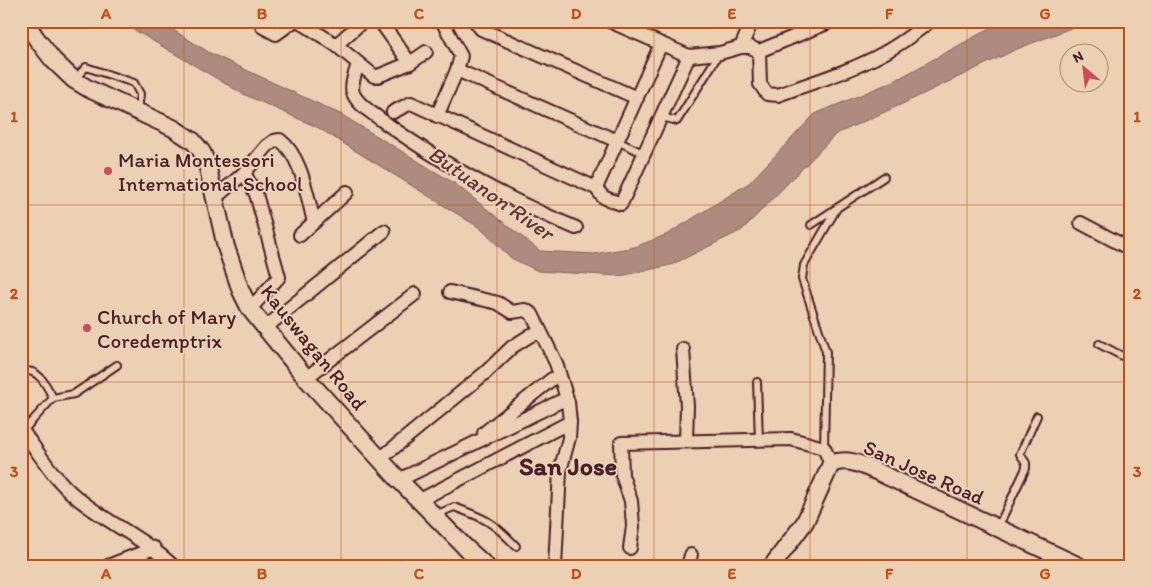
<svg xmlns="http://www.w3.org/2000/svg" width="1151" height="587" viewBox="0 0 1151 587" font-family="Itim,sans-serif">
<rect width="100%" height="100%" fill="#ecd0b3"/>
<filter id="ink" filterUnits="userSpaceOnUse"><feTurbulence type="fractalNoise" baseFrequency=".02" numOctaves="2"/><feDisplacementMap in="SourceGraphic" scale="10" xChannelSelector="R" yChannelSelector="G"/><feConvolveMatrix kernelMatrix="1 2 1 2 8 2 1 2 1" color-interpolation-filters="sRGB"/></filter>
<g filter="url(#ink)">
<path fill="#ad8c7f" stroke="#85605d" d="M 119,21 L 159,21 L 210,53 L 342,115 L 454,183 L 540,251 L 594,254 L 635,247 L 668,234 L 749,183 L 815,114 L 896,80 L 1003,21 L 1089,21 L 1017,49 L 898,106 L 836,134 L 742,230 L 671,265 L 620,276 L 538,271 L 511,258 L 480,228 L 317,127 L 243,94 Z"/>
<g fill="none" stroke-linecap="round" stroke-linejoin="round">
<defs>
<g id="service">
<path d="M 74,80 L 86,67 L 134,83 L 140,94 L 138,110"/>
<path d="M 662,117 L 677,121 L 719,54"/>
<path d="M 617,141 L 645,154"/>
<path d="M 811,225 L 884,177"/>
<path d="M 1099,344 L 1130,360"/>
<path d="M 21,373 C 37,365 47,386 53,398"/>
<path d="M 757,382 L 759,440"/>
<path d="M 23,431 L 53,398 L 74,394 L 117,365"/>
<path d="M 824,448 L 826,352 L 802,279 L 804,265 L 837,208"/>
<path d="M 435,515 L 454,507 C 485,518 493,522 516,546"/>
<path d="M 998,527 L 1026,468 L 1026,463 L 1020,454 L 1037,416"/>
</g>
<g id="minor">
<path d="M 260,21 L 263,27 L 276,34 L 294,21"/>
<path d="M 299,21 L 336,45 L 374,76 L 378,76 L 410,63 L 426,52"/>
<path d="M 380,21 L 410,63"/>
<path d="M 475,21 L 481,29 L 637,98"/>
<path d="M 609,21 L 689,56 L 720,53 L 741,47 L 750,47 L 759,51 L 832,21"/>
<path d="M 336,45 L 363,21"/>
<path d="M 741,47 L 752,21"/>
<path d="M 759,51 L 760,84 L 767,94 L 778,95 C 813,82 849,72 882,54 C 899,45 915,33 930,21"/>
<path d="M 358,64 C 356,71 350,85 353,93 C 357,104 371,112 380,119 C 440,163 507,199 576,228"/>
<path d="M 457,70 L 617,141"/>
<path d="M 393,112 L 411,103 L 596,188 L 603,197 L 621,204 L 689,56"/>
<path d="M 437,116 L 457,70 L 461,56 L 442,21"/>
<path d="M 244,173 L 256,194 L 279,277 L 250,309"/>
<path d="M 596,188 L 661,44"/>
<path d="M 215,198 L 244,173 L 267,146 L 274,141 L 280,140 C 302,157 307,196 314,222"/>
<path d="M 1081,223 L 1130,249"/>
<path d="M 300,235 L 347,192"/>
<path d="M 450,292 L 498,303 L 512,312 L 525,310 L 532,314 L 556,363 L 568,402 L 570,422 L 569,438 L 560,471 L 555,566"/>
<path d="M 265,328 L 384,231"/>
<path d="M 683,349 L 687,406 L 686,441"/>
<path d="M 306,378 L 415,294"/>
<path d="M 21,429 C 39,453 53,478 76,497 C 107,523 144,538 173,566"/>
<path d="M 484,433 L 552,379"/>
<path d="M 380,459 L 485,373 L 512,347 L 531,335 L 541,333"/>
<path d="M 399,480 L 561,401"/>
<path d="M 420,500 L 570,422"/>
<path d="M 630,548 L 633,526 L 632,513 L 631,501 L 622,475 L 621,443 L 791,439 L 824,448 L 831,464"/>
<path d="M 108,566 L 154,548"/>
<path d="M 688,566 L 691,555"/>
</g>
<g id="tertiary">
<path d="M 25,21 L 36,38 L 53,60 L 74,80 L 89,89 L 173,128 L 193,141 L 202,152 L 207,164 L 226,247 L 241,291 L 250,309 L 306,378 L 399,480 L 466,548 L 486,566"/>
<path d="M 772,566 L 805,522 L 831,464 C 848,457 862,465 878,472 L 1079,566"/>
</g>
</defs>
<use href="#service" stroke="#4a1f2b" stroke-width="10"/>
<use href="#minor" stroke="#4a1f2b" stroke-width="16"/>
<use href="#tertiary" stroke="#4a1f2b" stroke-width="20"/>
<use href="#service" stroke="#ecd0b3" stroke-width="6"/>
<use href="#minor" stroke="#ecd0b3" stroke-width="12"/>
<use href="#tertiary" stroke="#ecd0b3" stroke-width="16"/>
</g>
</g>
<path fill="none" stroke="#c84d12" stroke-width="1" stroke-opacity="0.55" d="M 184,21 L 184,566M 341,21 L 341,566M 497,21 L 497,566M 654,21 L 654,566M 810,21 L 810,566M 967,21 L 967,566M 21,205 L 1130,205M 21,382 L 1130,382"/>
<g fill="#d1495b" stroke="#ecd0b3" stroke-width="2">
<circle cx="108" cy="171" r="5"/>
<circle cx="87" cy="328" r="5"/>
</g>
<g text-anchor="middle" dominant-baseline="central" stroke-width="4" stroke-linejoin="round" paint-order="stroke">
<g font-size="21" fill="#4a1f2b" stroke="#ecd0b3" text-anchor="start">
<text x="118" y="159">Maria Montessori<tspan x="118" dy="24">International School</tspan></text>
<text x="97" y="316">Church of Mary<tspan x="97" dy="24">Coredemptrix</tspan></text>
</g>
<g font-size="21" fill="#4a1f2b" stroke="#ecd0b3">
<text transform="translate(314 347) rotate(51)">Kauswagan Road</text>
<text transform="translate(924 472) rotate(24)">San Jose Road</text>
</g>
<g font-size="22" font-style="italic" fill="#5e353c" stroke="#ecd0b3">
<text transform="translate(491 193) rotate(35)">Butuanon River</text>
</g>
<g font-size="26" font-weight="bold" fill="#4a1f2b" stroke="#ecd0b3">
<text x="568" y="466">San Jose</text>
</g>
</g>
<rect width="1151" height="587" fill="none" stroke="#ecd0b3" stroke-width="55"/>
<g transform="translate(1084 68) rotate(332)"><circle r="24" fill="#ecd0b3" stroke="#ab897d"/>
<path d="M0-4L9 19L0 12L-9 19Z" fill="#d1495b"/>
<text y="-8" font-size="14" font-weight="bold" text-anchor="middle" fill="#4a1f2b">N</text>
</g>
<rect x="28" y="28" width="1096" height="532" fill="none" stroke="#c84d12" stroke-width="2"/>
<g font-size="16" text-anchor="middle" font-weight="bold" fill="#c84d12">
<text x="106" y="19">A</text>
<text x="262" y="19">B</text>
<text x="419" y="19">C</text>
<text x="576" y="19">D</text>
<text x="732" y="19">E</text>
<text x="889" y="19">F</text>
<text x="1045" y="19">G</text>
<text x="14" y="122">1</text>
<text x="1137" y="122">1</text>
<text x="14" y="299">2</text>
<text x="1137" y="299">2</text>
<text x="14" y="477">3</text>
<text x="1137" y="477">3</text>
<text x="106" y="579">A</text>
<text x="262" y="579">B</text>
<text x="419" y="579">C</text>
<text x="576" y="579">D</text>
<text x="732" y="579">E</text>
<text x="889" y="579">F</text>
<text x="1045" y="579">G</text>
</g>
</svg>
